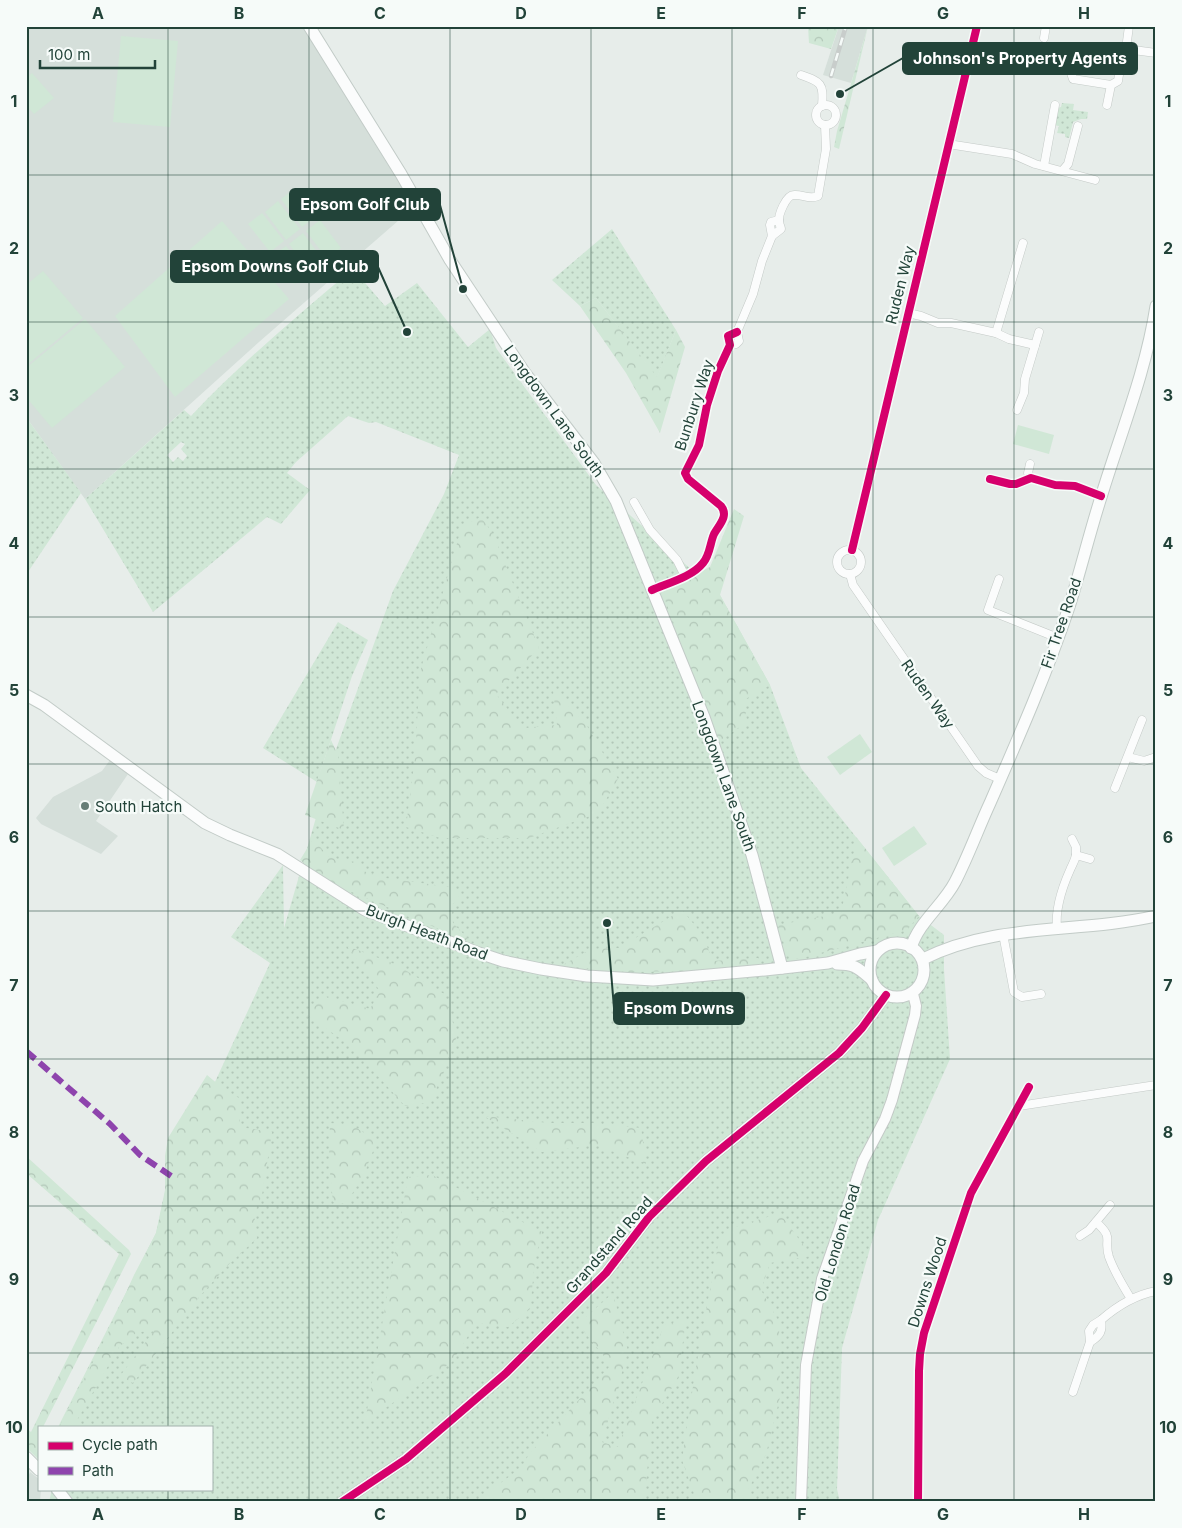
<svg xmlns="http://www.w3.org/2000/svg" width="1182" height="1528" viewBox="0 0 1182 1528" font-family="Inter,sans-serif">
<defs>
<pattern id="grass-dots" width="8" height="8" patternUnits="userSpaceOnUse" patternTransform="scale(1.25)"><rect width="8" height="8" fill="#d0e7d6"/><path d="M2 2h.1M6 6h.1" fill="none" stroke="#b2c7b8" stroke-width="1.8" stroke-linecap="round"/></pattern>
<pattern id="forest-crowns" width="20" height="18" patternUnits="userSpaceOnUse" patternTransform="scale(1.25)"><rect width="20" height="18" fill="#d0e7d6"/><path d="M2 6a3 3 0 1 1 6 0M12 15a3 3 0 1 1 6 0" fill="none" stroke="#b2c7b8"/></pattern>
</defs>
<rect width="100%" height="100%" fill="#e7edea"/>
<g fill="#d5dfda">
<path d="M 26,26 L 302,26 L 414,207 L 259,342 L 85,499 L 26,417 Z"/>
<path d="M 839,26 L 868,26 L 851,83 L 823,75 Z"/>
<path d="M 110,760 L 128,774 L 96,821 L 118,836 L 101,854 L 41,824 L 36,818 L 53,797 L 102,771 Z"/>
<path d="M 30,1472 L 39,1479 L 39,1489 L 41,1489 L 40,1502 L 26,1502 L 26,1482 Z"/>
</g>
<g fill="url(#grass-dots)" fill-rule="evenodd">
<path d="M 1062,103 L 1074,104 L 1073,110 L 1088,112 L 1087,119 L 1081,119 L 1073,122 L 1069,138 L 1065,137 L 1065,134 L 1057,133 L 1059,126 L 1053,125 L 1057,108 L 1061,107 Z"/>
<path d="M 612,229 L 676,330 L 657,378 L 596,298 L 580,306 L 552,280 Z"/>
<path d="M 353,269 L 385,306 L 417,283 L 468,347 L 490,329 L 496,348 L 596,485 L 720,595 L 770,685 L 801,768 L 919,916 L 944,935 L 944,969 L 950,1059 L 878,1220 L 842,1348 L 837,1489 L 840,1502 L 49,1502 L 52,1489 L 211,1489 L 211,1427 L 58,1427 L 156,1233 L 165,1190 L 270,963 L 231,937 L 283,865 L 284,928 L 335,752 L 393,591 L 444,494 L 459,455 L 376,422 L 369,423 L 348,416 L 296,462 L 287,473 L 310,490 L 281,524 L 267,517 L 153,612 L 85,499 L 184,410 L 191,416 C 241,363 297,316 353,269 ZM 181,442 L 185,444 L 181,449 L 187,456 L 183,461 L 178,457 L 173,462 L 167,455 Z"/>
<path d="M 26,417 L 81,493 L 26,575 Z"/>
<path d="M 338,622 L 368,640 L 352,676 L 317,782 L 263,748 Z"/>
</g>
<g fill="url(#forest-crowns)">
<path d="M 808,26 L 839,26 L 831,49 L 809,43 Z"/>
<path d="M 868,26 L 839,149 L 834,147 L 837,131 Z"/>
<path d="M 596,298 L 657,377 L 676,330 L 685,347 L 660,433 L 626,373 L 580,306 Z"/>
<path d="M 734,509 L 744,516 L 720,595 L 770,685 L 744,700 L 747,722 L 718,742 L 664,597 L 660,591 L 710,567 Z"/>
<path d="M 481,517 L 493,534 L 539,648 L 496,694 L 522,728 L 557,725 L 553,690 L 586,724 L 618,779 L 598,813 L 529,838 L 440,838 L 406,827 L 415,757 L 420,672 L 462,526 Z"/>
<path d="M 331,740 L 338,755 L 344,830 L 305,815 Z"/>
<path d="M 857,838 L 919,916 L 907,930 L 798,959 L 787,953 L 778,925 L 841,913 Z"/>
<path d="M 313,839 L 329,857 L 362,864 L 363,871 L 385,878 L 450,887 L 461,899 L 451,905 L 453,923 L 472,943 L 328,882 L 300,860 Z"/>
<path d="M 682,910 L 702,934 L 713,961 L 758,958 L 761,965 L 685,971 L 630,972 L 561,966 L 591,949 L 619,948 Z"/>
<path d="M 347,946 L 397,965 L 444,994 L 457,1036 L 431,1102 L 405,1106 L 351,1046 L 307,1015 L 324,996 L 370,1009 L 380,991 Z"/>
<path d="M 207,1075 L 225,1090 L 239,1098 L 240,1127 L 272,1132 L 262,1195 L 254,1214 L 257,1238 L 228,1265 L 200,1296 L 133,1383 L 120,1376 L 154,1331 L 137,1332 L 119,1347 L 73,1427 L 59,1427 L 106,1337 L 134,1275 L 156,1233 L 165,1193 L 165,1156 L 168,1138 Z"/>
<path d="M 484,1116 L 549,1123 L 591,1123 L 641,1128 L 646,1164 L 596,1145 L 542,1152 Z"/>
<path d="M 330,1123 L 352,1125 L 377,1141 L 364,1174 L 346,1204 L 333,1202 L 329,1162 Z"/>
<path d="M 26,1156 L 129,1250 L 131,1254 L 43,1427 L 39,1427 L 39,1460 L 26,1447 L 26,1428 L 31,1432 L 119,1254 L 26,1173 Z"/>
<path d="M 432,1175 L 542,1232 L 535,1260 L 530,1309 L 508,1327 L 476,1323 L 452,1362 L 365,1422 L 408,1177 Z"/>
<path d="M 780,1213 L 811,1256 L 770,1263 L 761,1290 L 779,1322 L 780,1397 L 766,1454 L 748,1490 L 752,1502 L 697,1502 L 682,1460 L 695,1373 L 718,1245 L 732,1228 Z"/>
<path d="M 613,1293 L 628,1351 L 602,1442 L 618,1447 L 664,1325 L 686,1319 L 678,1378 L 652,1420 L 645,1493 L 646,1502 L 475,1502 L 522,1467 L 529,1454 L 611,1365 L 578,1324 Z"/>
</g>
<g fill="#d0e7d6">
<path d="M 121,36 L 178,41 L 170,127 L 113,122 Z"/>
<path d="M 32,73 L 54,98 L 34,114 L 26,105 L 26,78 Z"/>
<path d="M 295,188 L 316,216 L 302,227 L 281,199 Z"/>
<path d="M 278,201 L 300,229 L 286,240 L 265,212 Z"/>
<path d="M 262,213 L 284,241 L 270,252 L 248,224 Z"/>
<path d="M 320,220 L 341,248 L 327,259 L 306,231 Z"/>
<path d="M 222,221 L 289,299 L 175,397 L 115,316 Z"/>
<path d="M 303,233 L 324,261 L 310,272 L 289,244 Z"/>
<path d="M 286,246 L 308,274 L 294,284 L 272,256 Z"/>
<path d="M 43,271 L 83,318 L 26,366 L 26,285 Z"/>
<path d="M 85,319 L 125,367 L 52,428 L 26,397 L 26,368 Z"/>
<path d="M 1018,425 L 1054,435 L 1049,454 L 1013,444 Z"/>
<path d="M 860,734 L 872,752 L 840,775 L 827,757 Z"/>
<path d="M 914,826 L 927,844 L 894,866 L 882,848 Z"/>
</g>
<g fill="none" stroke-linecap="round" stroke-linejoin="round">
<defs>
<g id="minor">
<path d="M 1044,38 L 1046,26"/>
<path d="M 1126,49 L 1156,53"/>
<path d="M 1075,51 L 1071,73 L 1073,79 L 1111,85"/>
<path d="M 801,75 C 821,82 824,83 822,106"/>
<path d="M 1107,105 L 1111,85 L 1118,81 L 1122,56 L 1126,49 L 1129,26"/>
<circle cx="826" cy="115" r="10"/>
<path d="M 948,144 L 1012,154 L 1035,164 L 1095,180"/>
<path d="M 1044,166 L 1055,105"/>
<path d="M 1063,170 L 1068,164 L 1078,126"/>
<path d="M 772,236 L 781,229 C 781,227 779,224 779,222 C 778,215 786,195 794,195 C 802,194 809,200 818,196 L 826,149 L 825,125"/>
<path d="M 908,313 L 921,316 L 938,323 L 951,323 L 996,333 L 1023,243"/>
<path d="M 996,333 L 1009,339 L 1035,345"/>
<path d="M 730,345 L 736,344 L 739,341 L 737,332 L 753,294 L 762,261 L 772,236 L 770,225 L 771,222 L 779,220"/>
<path d="M 1017,410 L 1024,393 L 1025,379 L 1039,332"/>
<path d="M 1030,464 L 1028,473 L 1031,478"/>
<path d="M 990,479 L 1010,484 L 1016,484 L 1031,478 L 1055,485 L 1075,486 L 1101,496"/>
<path d="M 634,502 L 650,530 L 677,560 L 685,576"/>
<path d="M 852,550 L 977,26"/>
<circle cx="849" cy="562" r="12"/>
<path d="M 850,574 L 853,585 L 978,766 L 986,773 L 1000,779"/>
<path d="M 999,579 L 988,610 L 1058,638"/>
<path d="M 652,590 C 668,583 692,577 703,563 C 710,555 710,543 714,534 C 719,525 729,516 721,506 L 688,479 L 685,473 L 699,445 L 707,405 L 718,371 L 730,345 L 728,336 L 737,332"/>
<path d="M 1128,757 L 1144,761 L 1156,757"/>
<path d="M 1115,788 L 1142,720"/>
<path d="M 1072,839 L 1076,847 L 1076,855"/>
<path d="M 1057,928 C 1055,908 1062,888 1070,870 C 1072,865 1075,861 1076,855 L 1090,859"/>
<path d="M 1003,934 L 1014,992 L 1022,997 L 1041,994"/>
<path d="M 1019,1106 L 1156,1085"/>
<path d="M 1096,1222 C 1115,1239 1103,1238 1109,1257 C 1114,1271 1123,1286 1131,1299"/>
<path d="M 1080,1236 L 1089,1230 L 1110,1205"/>
<path d="M 1090,1342 C 1100,1336 1103,1331 1101,1320 C 1117,1306 1135,1295 1156,1291"/>
<path d="M 1073,1392 L 1090,1342 L 1089,1331 L 1093,1325 L 1101,1320"/>
<path d="M 918,1502 L 919,1371 L 920,1354 L 924,1333 L 971,1193 L 1029,1087"/>
</g>
<g id="tertiary">
<path d="M 342,1502 L 406,1459 L 505,1374 L 606,1273 L 649,1217 L 706,1161 L 839,1053 L 862,1028 L 886,995"/>
<path d="M 801,1502 L 806,1365 L 822,1279 L 863,1161 L 885,1119 L 892,1100 L 915,1015 L 916,1006 L 913,994"/>
</g>
<g id="secondary">
<path d="M 309,26 L 401,174 L 450,260 L 525,373 L 594,463 L 616,501 L 704,717 L 752,855 L 782,968"/>
<path d="M 26,695 L 44,705 L 205,823 L 230,835 L 277,854 L 365,910 L 479,953 L 503,961 L 541,969 L 587,976 L 653,980 L 765,970 L 828,963 L 860,954 L 877,951"/>
<circle cx="897" cy="970" r="27"/>
<path d="M 911,948 C 918,923 943,905 955,882 C 968,857 978,829 990,803 C 1018,739 1047,673 1069,607 C 1081,569 1090,531 1102,494 C 1121,432 1146,371 1156,306"/>
<path d="M 923,959 C 997,922 1077,934 1156,916"/>
<path d="M 837,964 C 855,964 858,968 871,979"/>
<path d="M 26,1457 L 39,1470"/>
<path d="M 57,1489 L 67,1502"/>
</g>
</defs>
<use href="#minor" stroke="#c4cac7" stroke-width="9"/>
<use href="#tertiary" stroke="#c4cac7" stroke-width="12"/>
<use href="#secondary" stroke="#c2cbc7" stroke-width="13"/>
<use href="#minor" stroke="#fbfcfc" stroke-width="8"/>
<use href="#tertiary" stroke="#fbfcfc" stroke-width="10"/>
<use href="#secondary" stroke="#fbfcfc" stroke-width="11"/>
<defs>
<path id="rail" d="M 831,76 L 846,26"/>
</defs>
<use href="#rail" stroke="#c8cdcb" stroke-width="4.5"/>
<use href="#rail" stroke="#f6fbf9" stroke-width="2.5" stroke-dasharray="8" stroke-linecap="butt"/>
<path stroke="#8e44ad" stroke-width="6" stroke-dasharray="12 6" stroke-linecap="butt" d="M 26,1051 L 110,1124 L 140,1155 L 174,1178"/>
<defs>
<g id="cycleway">
<path d="M 990,479 L 1010,484 L 1016,484 L 1031,478 L 1055,485 L 1075,486 L 1101,496"/>
<path d="M 852,550 L 977,26"/>
<path d="M 652,590 C 668,583 692,577 703,563 C 710,555 710,543 714,534 C 719,525 729,516 721,506 L 688,479 L 685,473 L 699,445 L 707,405 L 718,371 L 730,345 L 728,336 L 737,332"/>
<path d="M 342,1502 L 406,1459 L 505,1374 L 606,1273 L 649,1217 L 706,1161 L 839,1053 L 862,1028 L 886,995"/>
<path d="M 918,1502 L 919,1371 L 920,1354 L 924,1333 L 971,1193 L 1029,1087"/>
</g>
</defs>
<use href="#cycleway" stroke="#f6fbf9" stroke-width="11"/>
<use href="#cycleway" stroke="#d6006c" stroke-width="8"/>
</g>
<path fill="none" stroke="#224339" stroke-width="1" stroke-opacity="0.55" d="M 168,26 L 168,1427M 309,26 L 309,1502M 450,26 L 450,1502M 591,26 L 591,1502M 732,26 L 732,1502M 873,26 L 873,1502M 1014,26 L 1014,1502M 26,175 L 1156,175M 26,322 L 1156,322M 26,469 L 1156,469M 26,617 L 1156,617M 26,764 L 1156,764M 26,911 L 1156,911M 26,1059 L 1156,1059M 26,1206 L 1156,1206M 26,1353 L 1156,1353M 168,1489 L 168,1502"/>
<circle fill="#677e77" stroke="#f6fbf9" stroke-width="2" cx="85" cy="806" r="5"/>
<g text-anchor="middle" dominant-baseline="central" stroke-width="4.5" stroke-linejoin="round" paint-order="stroke">
<g font-size="15" fill="#224339" stroke="#f6fbf9">
<text transform="translate(900 285) rotate(-76)">Ruden Way</text>
<text transform="translate(694 405) rotate(-72)">Bunbury Way</text>
<text transform="translate(554 411) rotate(54)">Longdown Lane South</text>
<text transform="translate(1061 623) rotate(-71)">Fir Tree Road</text>
<text transform="translate(928 694) rotate(55)">Ruden Way</text>
<text transform="translate(724 776) rotate(70)">Longdown Lane South</text>
<text transform="translate(427 932) rotate(21)">Burgh Heath Road</text>
<text transform="translate(837 1243) rotate(-73)">Old London Road</text>
<text transform="translate(609 1245) rotate(-49)">Grandstand Road</text>
<text transform="translate(927 1282) rotate(-72)">Downs Wood</text>
</g>
<g font-size="15" fill="#224339" stroke="#f6fbf9" text-anchor="start">
<text x="95" y="806">South Hatch</text>
</g>
</g>
<path fill="none" stroke="#224339" stroke-width="2" d="M840 94L903 58M463 289L440 205M407 332L378 267M607 923L614 1008"/>
<g fill="#224339" stroke="#f6fbf9" stroke-width="2">
<circle cx="840" cy="94" r="5"/>
<circle cx="463" cy="289" r="5"/>
<circle cx="407" cy="332" r="5"/>
<circle cx="607" cy="923" r="5"/>
</g>
<g fill="#224339" stroke="#224339" stroke-width="2">
<rect x="903" y="43" width="234" height="31" rx="5"/>
<rect x="290" y="189" width="150" height="31" rx="5"/>
<rect x="171" y="251" width="207" height="31" rx="5"/>
<rect x="614" y="993" width="130" height="31" rx="5"/>
</g>
<g font-size="16" text-anchor="middle" font-weight="bold" fill="#fff">
<text x="1020" y="64">Johnson's Property Agents</text>
<text x="365" y="210">Epsom Golf Club</text>
<text x="275" y="272">Epsom Downs Golf Club</text>
<text x="679" y="1014">Epsom Downs</text>
</g>
<rect width="1182" height="1528" fill="none" stroke="#f6fbf9" stroke-width="55"/>
<rect x="38" y="1426" width="175" height="65" fill="#f6fbf9" stroke="#a1b1ac"/>
<rect x="48" y="1442" width="25" height="8" fill="#d6006c" stroke="#a1b1ac"/>
<text x="82" y="1450" font-size="15" fill="#224339">Cycle path</text>
<rect x="48" y="1467" width="25" height="8" fill="#8e44ad" stroke="#a1b1ac"/>
<text x="82" y="1476" font-size="15" fill="#224339">Path</text>
<path d="M40 60v8h115v-8" fill="none" stroke="#224339" stroke-width="2.5"/>
<text x="48" y="60" font-size="15" fill="#224339" stroke="#f6fbf9" stroke-width="4" paint-order="stroke">100 m</text>
<rect x="28" y="28" width="1126" height="1472" fill="none" stroke="#224339" stroke-width="2"/>
<g font-size="16" text-anchor="middle" font-weight="bold" fill="#224339">
<text x="98" y="19">A</text>
<text x="239" y="19">B</text>
<text x="380" y="19">C</text>
<text x="521" y="19">D</text>
<text x="661" y="19">E</text>
<text x="802" y="19">F</text>
<text x="943" y="19">G</text>
<text x="1084" y="19">H</text>
<text x="14" y="107">1</text>
<text x="1168" y="107">1</text>
<text x="14" y="254">2</text>
<text x="1168" y="254">2</text>
<text x="14" y="401">3</text>
<text x="1168" y="401">3</text>
<text x="14" y="549">4</text>
<text x="1168" y="549">4</text>
<text x="14" y="696">5</text>
<text x="1168" y="696">5</text>
<text x="14" y="843">6</text>
<text x="1168" y="843">6</text>
<text x="14" y="991">7</text>
<text x="1168" y="991">7</text>
<text x="14" y="1138">8</text>
<text x="1168" y="1138">8</text>
<text x="14" y="1285">9</text>
<text x="1168" y="1285">9</text>
<text x="14" y="1433">10</text>
<text x="1168" y="1433">10</text>
<text x="98" y="1520">A</text>
<text x="239" y="1520">B</text>
<text x="380" y="1520">C</text>
<text x="521" y="1520">D</text>
<text x="661" y="1520">E</text>
<text x="802" y="1520">F</text>
<text x="943" y="1520">G</text>
<text x="1084" y="1520">H</text>
</g>
</svg>
